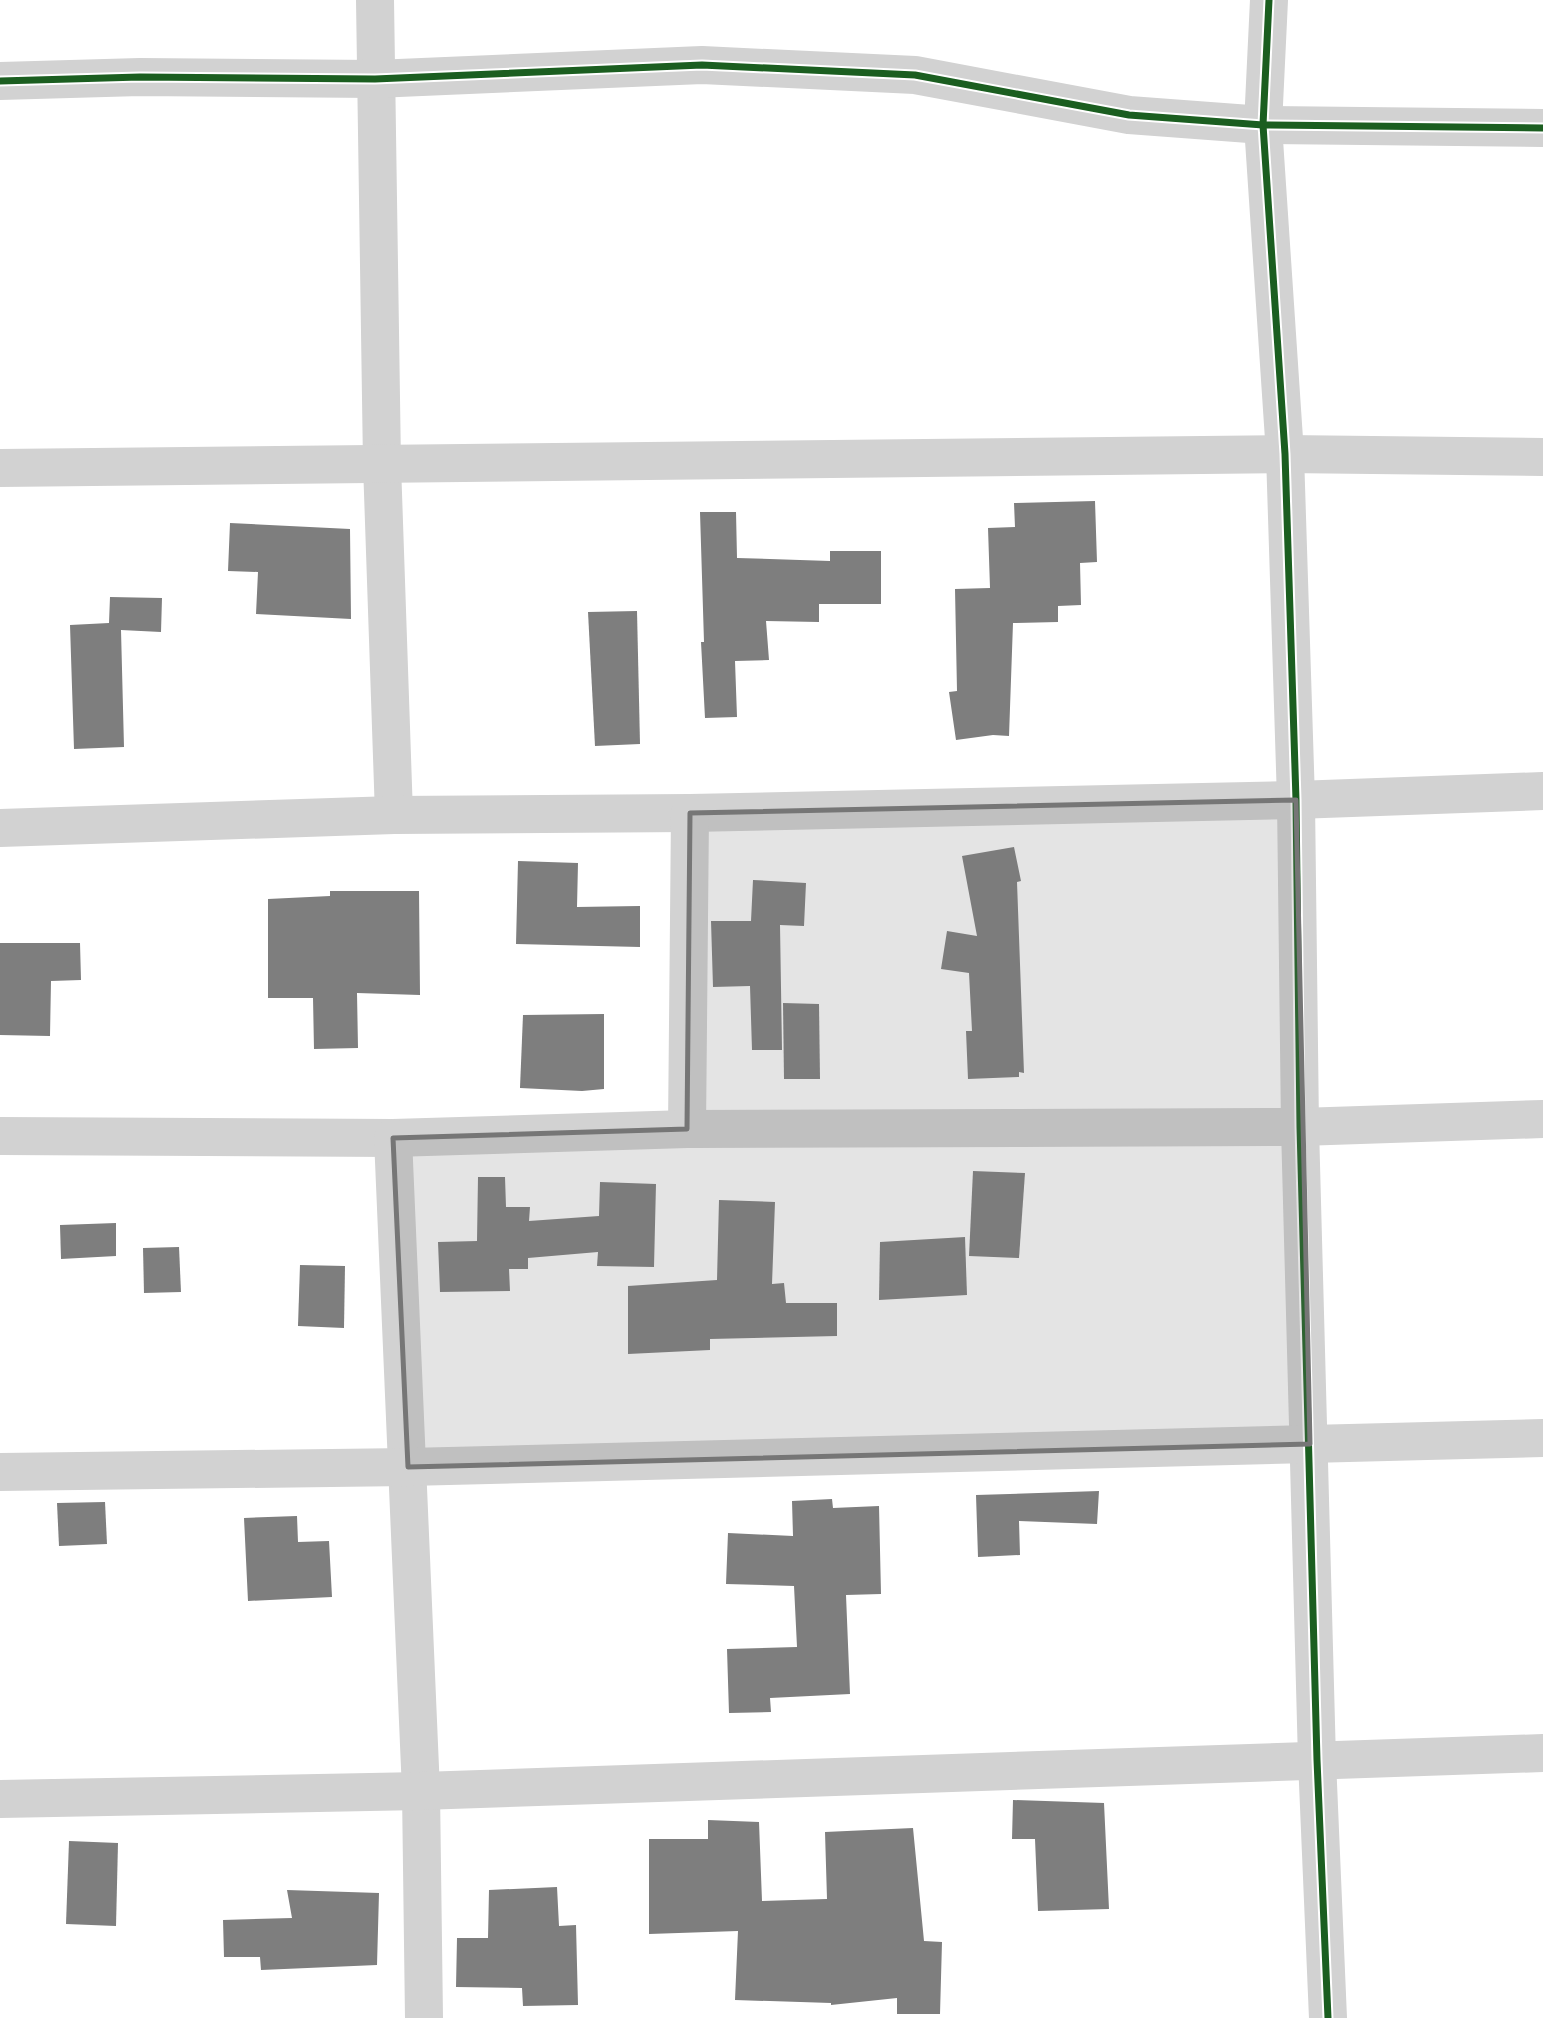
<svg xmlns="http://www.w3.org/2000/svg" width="1543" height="2018" viewBox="0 0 1543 2018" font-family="'PT Sans Narrow',sans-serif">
<rect width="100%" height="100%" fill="#fff"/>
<g fill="#7e7e7e">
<path d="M 1095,501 L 1097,562 L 1080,563 L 1081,605 L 1058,606 L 1058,622 L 1013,623 L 1009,736 L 993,735 L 956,740 L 949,692 L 957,691 L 955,589 L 990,588 L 988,528 L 1015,527 L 1014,503 Z"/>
<path d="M 700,512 L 736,512 L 737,558 L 830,561 L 830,551 L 881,551 L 881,604 L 819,604 L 819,622 L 766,621 L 769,660 L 735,661 L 737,717 L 705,718 L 701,642 L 704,642 Z"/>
<path d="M 230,523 L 350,529 L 351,619 L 256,614 L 258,572 L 228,571 Z"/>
<path d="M 110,597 L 162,598 L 161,632 L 121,630 L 124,747 L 74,749 L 70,625 L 109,623 Z"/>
<path d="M 637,611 L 640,744 L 595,746 L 588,612 Z"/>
<path d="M 1014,847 L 1021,881 L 1017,882 L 1024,1073 L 1019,1072 L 1019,1077 L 968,1079 L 966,1031 L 972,1031 L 969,973 L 941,969 L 947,931 L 977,936 L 962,856 Z"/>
<path d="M 518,861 L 578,863 L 577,907 L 640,906 L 640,947 L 516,944 Z"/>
<path d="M 753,880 L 806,883 L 804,926 L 780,925 L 782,1050 L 752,1050 L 750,986 L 713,987 L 711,921 L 751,921 Z"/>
<path d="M 330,891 L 419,891 L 420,995 L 357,993 L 358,1048 L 314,1049 L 313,998 L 268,998 L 268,899 L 330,896 Z"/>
<path d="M 0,943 L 80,943 L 81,980 L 51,981 L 50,1036 L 0,1035 Z"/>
<path d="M 783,1003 L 819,1004 L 820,1079 L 784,1079 Z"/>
<path d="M 604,1014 L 604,1089 L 582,1091 L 520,1088 L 523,1015 Z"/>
<path d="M 973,1171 L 1025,1173 L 1019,1258 L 969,1256 Z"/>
<path d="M 478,1177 L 505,1177 L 506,1207 L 530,1207 L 529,1221 L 599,1216 L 600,1182 L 656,1184 L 654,1267 L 597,1266 L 598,1252 L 528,1258 L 528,1269 L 509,1269 L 510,1291 L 440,1292 L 438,1242 L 477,1241 Z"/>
<path d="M 719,1200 L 775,1202 L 772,1284 L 784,1283 L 786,1303 L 837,1303 L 837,1336 L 710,1339 L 710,1350 L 628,1354 L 628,1286 L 717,1280 Z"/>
<path d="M 116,1223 L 116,1256 L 61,1259 L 60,1225 Z"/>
<path d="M 965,1237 L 967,1295 L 879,1300 L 880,1242 Z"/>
<path d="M 179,1247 L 181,1292 L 144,1293 L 143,1248 Z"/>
<path d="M 300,1265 L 345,1266 L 344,1328 L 298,1326 Z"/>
<path d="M 1099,1491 L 1097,1524 L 1019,1521 L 1020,1555 L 978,1557 L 976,1495 Z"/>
<path d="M 832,1499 L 833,1508 L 879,1506 L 881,1594 L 846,1595 L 850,1694 L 770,1698 L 771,1712 L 729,1713 L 727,1649 L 797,1647 L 794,1586 L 726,1584 L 728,1533 L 793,1536 L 792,1501 Z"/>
<path d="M 105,1502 L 107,1544 L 59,1546 L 57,1503 Z"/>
<path d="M 297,1516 L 298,1542 L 329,1541 L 332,1597 L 248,1601 L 244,1518 Z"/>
<path d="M 1013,1800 L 1104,1803 L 1109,1909 L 1038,1911 L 1035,1839 L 1012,1839 Z"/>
<path d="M 708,1820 L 759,1822 L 762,1901 L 827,1899 L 825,1832 L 913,1828 L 924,1941 L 942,1942 L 940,2014 L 897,2014 L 897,1998 L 831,2005 L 831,2003 L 735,2000 L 738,1931 L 649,1934 L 649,1839 L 708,1839 Z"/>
<path d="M 69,1841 L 118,1843 L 116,1926 L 66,1924 Z"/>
<path d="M 557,1887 L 559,1926 L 576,1925 L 578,2005 L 523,2006 L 522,1988 L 456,1987 L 457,1938 L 488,1938 L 489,1890 Z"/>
<path d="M 287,1890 L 379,1893 L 377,1965 L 261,1970 L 260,1957 L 224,1957 L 223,1920 L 292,1918 Z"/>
</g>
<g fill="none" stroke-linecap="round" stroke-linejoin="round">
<g stroke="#d2d2d2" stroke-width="38">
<path d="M 375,0 L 382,464 L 394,815"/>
<path d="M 1269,0 L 1263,125 L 1285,454 L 1296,800 L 1300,1127 L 1317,1760 L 1328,2018"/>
<path d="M 0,81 L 140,77 L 375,79 L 702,65 L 915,75 L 1129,115 L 1263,125 L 1543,128"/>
<path d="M 0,468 L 1285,454 L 1543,457"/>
<path d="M 0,828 L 394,815 L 690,813 L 1296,800 L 1543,791"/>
<path d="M 687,1129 L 690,813"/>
<path d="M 0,1136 L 393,1138 L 687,1129 L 1300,1127 L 1543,1119"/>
<path d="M 393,1138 L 421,1791 L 424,2018"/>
<path d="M 0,1472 L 408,1467 L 1543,1438"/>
<path d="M 0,1799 L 421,1791 L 1543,1753"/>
</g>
<defs>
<g id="cycleway">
<path d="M 1269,0 L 1263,125 L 1285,454 L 1296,800 L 1300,1127 L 1317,1760 L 1328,2018"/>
<path d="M 0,81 L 140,77 L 375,79 L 702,65 L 915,75 L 1129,115 L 1263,125 L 1543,128"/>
</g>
</defs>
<use href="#cycleway" stroke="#fff" stroke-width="11"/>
<use href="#cycleway" stroke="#1b5e20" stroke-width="7"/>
</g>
<path fill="#767676" fill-opacity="0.2" stroke="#767676" stroke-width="5" stroke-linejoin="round" d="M 1296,800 L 1310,1444 L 408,1467 L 393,1138 L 687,1129 L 690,813 Z"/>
</svg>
